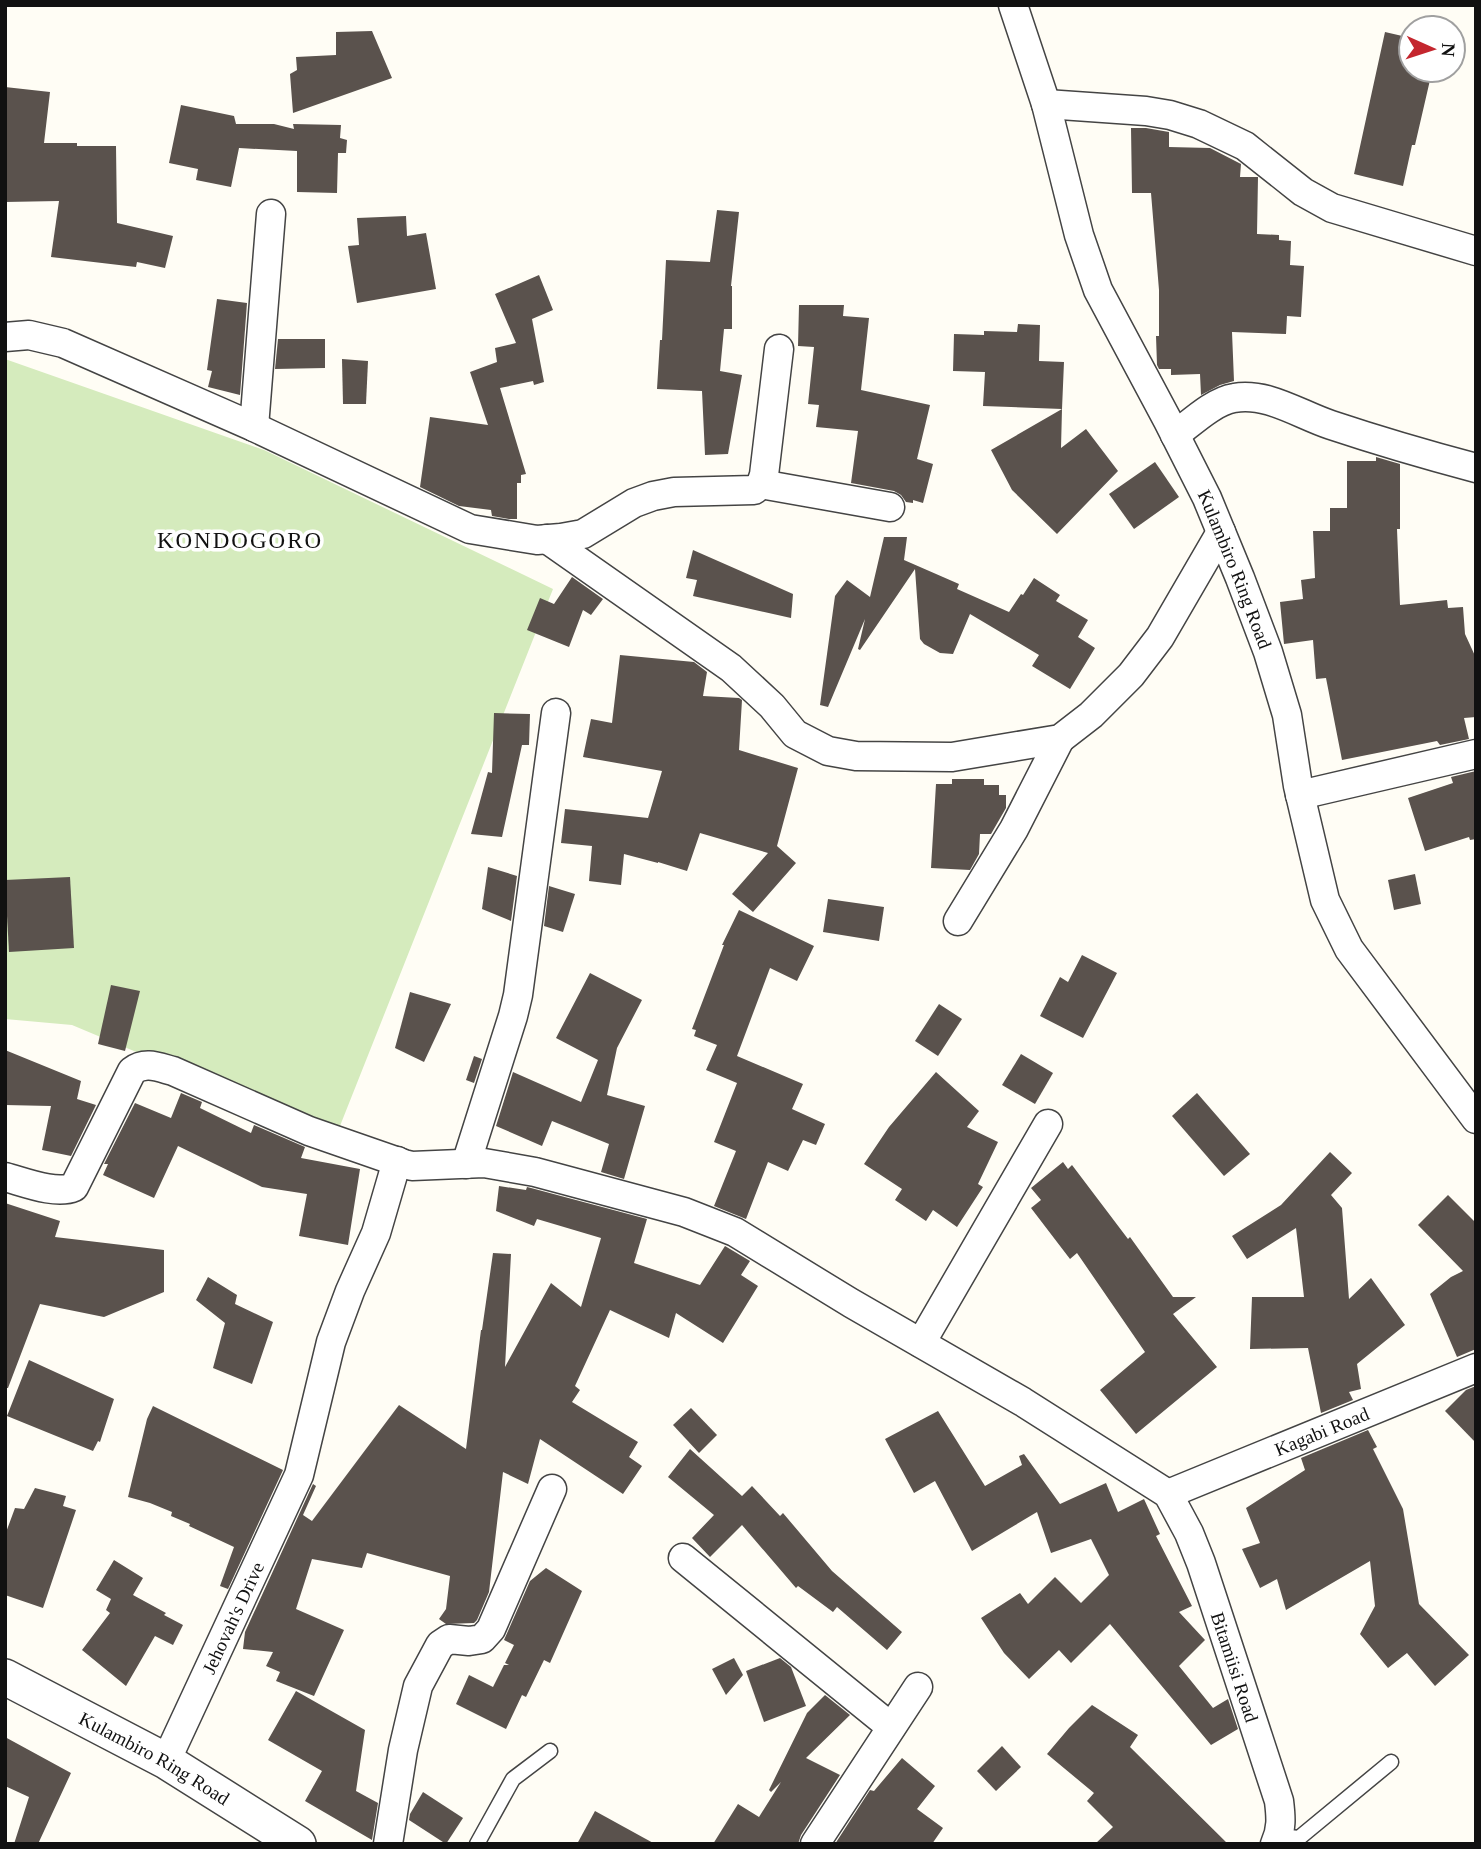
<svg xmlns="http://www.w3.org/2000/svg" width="1481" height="1849" viewBox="0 0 1481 1849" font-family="'Times New Roman',serif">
<rect width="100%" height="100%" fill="#fffdf5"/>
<path fill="#d5ebbd" d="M 5,359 L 264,450 L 553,589 L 336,1136 L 72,1025 L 5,1019 Z"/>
<g fill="#5a524d">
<path d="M 372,31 L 392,78 L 293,113 L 290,74 L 297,70 L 296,57 L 336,55 L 336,32 Z"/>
<path d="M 1385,32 L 1411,38 L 1411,70 L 1424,70 L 1423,78 L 1430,80 L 1415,145 L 1412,145 L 1403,186 L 1354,174 Z"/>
<path d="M 5,87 L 50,92 L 44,143 L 77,143 L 77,146 L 116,146 L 117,223 L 173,236 L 165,268 L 137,262 L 136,267 L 51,257 L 59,201 L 5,202 Z"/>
<path d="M 181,105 L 234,116 L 236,124 L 274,124 L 294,129 L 293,124 L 341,125 L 340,138 L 347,140 L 346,153 L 338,153 L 337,193 L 297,192 L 297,151 L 239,148 L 231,187 L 196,180 L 198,169 L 169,163 Z"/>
<path d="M 1131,128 L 1146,128 L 1169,132 L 1169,147 L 1210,148 L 1241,164 L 1240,177 L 1258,177 L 1257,234 L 1279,235 L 1279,240 L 1291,241 L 1290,265 L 1304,266 L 1301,317 L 1287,316 L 1286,334 L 1232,332 L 1234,381 L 1220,385 L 1201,395 L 1200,374 L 1171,375 L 1171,369 L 1159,369 L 1157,365 L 1156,336 L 1159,336 L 1159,290 L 1151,193 L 1132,193 Z"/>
<path d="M 717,210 L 739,212 L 731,286 L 732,286 L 732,329 L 724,329 L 720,371 L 742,375 L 728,454 L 705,455 L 702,391 L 657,389 L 660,340 L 662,340 L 666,260 L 710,262 Z"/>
<path d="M 406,216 L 407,236 L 426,233 L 436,289 L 357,303 L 348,246 L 359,245 L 357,218 Z"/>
<path d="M 539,275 L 553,310 L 532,319 L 544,382 L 534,385 L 533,381 L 500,388 L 526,474 L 521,475 L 521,483 L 517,483 L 517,519 L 509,519 L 492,516 L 491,510 L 459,506 L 420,487 L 430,417 L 488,425 L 470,372 L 497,362 L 495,348 L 516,343 L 495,294 Z"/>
<path d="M 217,299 L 247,303 L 240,395 L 208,387 L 212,371 L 207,370 Z"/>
<path d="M 799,305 L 844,305 L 843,316 L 869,318 L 861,390 L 930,405 L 917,459 L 933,464 L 923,503 L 913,500 L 913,503 L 906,502 L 901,495 L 894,491 L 851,483 L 858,431 L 816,427 L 819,405 L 808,404 L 814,347 L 798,346 Z"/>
<path d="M 1018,324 L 1040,325 L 1039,361 L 1064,362 L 1062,409 L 983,406 L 985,372 L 953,371 L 954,334 L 984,335 L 984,331 L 1017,332 Z"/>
<path d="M 278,339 L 325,339 L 325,368 L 275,369 Z"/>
<path d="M 342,359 L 368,361 L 366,404 L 343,404 Z"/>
<path d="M 1062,409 L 1061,448 L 1086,429 L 1118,471 L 1057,534 L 1012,490 L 991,450 Z"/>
<path d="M 1376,457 L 1400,464 L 1400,529 L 1397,529 L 1400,605 L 1447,600 L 1448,608 L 1463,607 L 1465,634 L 1476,658 L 1476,717 L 1464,718 L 1469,739 L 1440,745 L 1437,741 L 1342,760 L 1326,678 L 1316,679 L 1313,640 L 1284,644 L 1280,602 L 1303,599 L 1301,580 L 1315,578 L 1313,531 L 1330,531 L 1330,508 L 1347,508 L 1347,461 L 1376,461 Z"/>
<path d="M 1155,462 L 1179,497 L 1134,529 L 1109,494 Z"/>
<path d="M 884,537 L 907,537 L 904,560 L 959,584 L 957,589 L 1009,612 L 1021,594 L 1023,595 L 1034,578 L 1060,595 L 1056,601 L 1088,620 L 1078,637 L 1095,648 L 1070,689 L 1032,666 L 1039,655 L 970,614 L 953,654 L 940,653 L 924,644 L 920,639 L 915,569 L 860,650 L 858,649 L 865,619 L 828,707 L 820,705 L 835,596 L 847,580 L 870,597 Z"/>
<path d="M 693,550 L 793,594 L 791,618 L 693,596 L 697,580 L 686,578 Z"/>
<path d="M 572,577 L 603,599 L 591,615 L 583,610 L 569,647 L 527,630 L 540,598 L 554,604 Z"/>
<path d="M 620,655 L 694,662 L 707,672 L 703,696 L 739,698 L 742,700 L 739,750 L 798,768 L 777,846 L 796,863 L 753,912 L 732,894 L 768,853 L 700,833 L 687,871 L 658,862 L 658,863 L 624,854 L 621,885 L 589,881 L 592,846 L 561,843 L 565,809 L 648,818 L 662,771 L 583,757 L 591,719 L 612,723 Z"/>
<path d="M 494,713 L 530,714 L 529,745 L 522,745 L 502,837 L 471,834 L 488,772 L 492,773 Z"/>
<path d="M 1476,771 L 1476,839 L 1470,840 L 1469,837 L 1425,851 L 1408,798 L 1453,783 L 1451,777 Z"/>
<path d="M 952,779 L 984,779 L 984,785 L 999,785 L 999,795 L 1006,795 L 1006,808 L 991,834 L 980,834 L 979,854 L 970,870 L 931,868 L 936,784 L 952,784 Z"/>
<path d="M 488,867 L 517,876 L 511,921 L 482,909 Z"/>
<path d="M 1415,874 L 1421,904 L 1394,910 L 1388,880 Z"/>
<path d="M 70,877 L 74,948 L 9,952 L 5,880 Z"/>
<path d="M 549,886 L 575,894 L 563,932 L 544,926 Z"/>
<path d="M 828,899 L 884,907 L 879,941 L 823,932 Z"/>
<path d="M 739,910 L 814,946 L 797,981 L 770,968 L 737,1056 L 803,1084 L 792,1109 L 825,1124 L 816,1145 L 803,1140 L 788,1171 L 768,1162 L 746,1219 L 714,1206 L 736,1151 L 714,1142 L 737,1083 L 706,1070 L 717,1045 L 694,1036 L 696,1030 L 692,1029 L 724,945 L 722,945 Z"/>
<path d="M 1082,955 L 1117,973 L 1083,1038 L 1040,1016 L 1060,977 L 1068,982 Z"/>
<path d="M 590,973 L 642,1000 L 617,1048 L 607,1095 L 645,1106 L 624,1179 L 601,1172 L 609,1144 L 552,1121 L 542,1146 L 496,1126 L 513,1072 L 581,1102 L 598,1060 L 556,1038 Z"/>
<path d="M 111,985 L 140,991 L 125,1051 L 98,1044 Z"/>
<path d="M 410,992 L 451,1004 L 424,1062 L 395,1048 Z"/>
<path d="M 939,1004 L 962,1019 L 938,1056 L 915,1041 Z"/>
<path d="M 5,1050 L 81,1081 L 77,1099 L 96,1105 L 71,1156 L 42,1150 L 51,1106 L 5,1105 Z"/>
<path d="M 1021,1054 L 1053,1073 L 1035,1104 L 1002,1085 Z"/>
<path d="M 474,1056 L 482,1059 L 474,1083 L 466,1080 Z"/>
<path d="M 936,1072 L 979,1111 L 967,1127 L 998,1142 L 978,1184 L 983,1187 L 957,1227 L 933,1210 L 926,1221 L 895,1200 L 902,1189 L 864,1164 L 889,1127 Z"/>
<path d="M 181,1093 L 202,1102 L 200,1108 L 251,1133 L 254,1125 L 305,1147 L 301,1158 L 360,1169 L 348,1245 L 299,1236 L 307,1194 L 262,1187 L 178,1146 L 154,1198 L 103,1175 L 108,1164 L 104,1164 L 135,1103 L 171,1118 Z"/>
<path d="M 1197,1093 L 1250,1154 L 1224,1176 L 1172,1116 Z"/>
<path d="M 1330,1152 L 1352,1173 L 1331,1195 L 1342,1208 L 1349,1299 L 1371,1278 L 1405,1325 L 1357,1364 L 1361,1389 L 1349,1392 L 1353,1400 L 1321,1413 L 1308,1348 L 1250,1349 L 1252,1297 L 1304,1297 L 1296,1228 L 1247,1259 L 1232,1236 L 1281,1205 Z"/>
<path d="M 1063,1162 L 1068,1169 L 1072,1165 L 1128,1239 L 1130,1237 L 1173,1297 L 1196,1297 L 1173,1314 L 1217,1367 L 1136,1434 L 1100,1390 L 1145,1352 L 1077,1253 L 1070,1259 L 1031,1208 L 1041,1200 L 1031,1188 Z"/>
<path d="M 499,1186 L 526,1190 L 527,1187 L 531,1188 L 647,1219 L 634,1263 L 700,1285 L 725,1246 L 750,1261 L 741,1275 L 758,1286 L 723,1343 L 676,1313 L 669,1338 L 610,1310 L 575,1386 L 580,1390 L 572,1402 L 638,1442 L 629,1457 L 642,1466 L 623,1494 L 540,1439 L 528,1484 L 503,1472 L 489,1592 L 477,1620 L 474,1623 L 446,1624 L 439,1619 L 446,1609 L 450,1576 L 367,1553 L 362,1568 L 312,1559 L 296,1609 L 344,1630 L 314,1696 L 276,1681 L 280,1672 L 266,1666 L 273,1652 L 243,1649 L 245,1632 L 313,1484 L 316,1486 L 303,1515 L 312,1521 L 399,1405 L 466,1449 L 481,1330 L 482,1330 L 493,1253 L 511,1254 L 505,1367 L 551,1283 L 581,1307 L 601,1238 L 537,1219 L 534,1226 L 496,1211 Z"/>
<path d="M 1448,1195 L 1476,1223 L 1476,1349 L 1457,1357 L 1430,1294 L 1451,1277 L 1463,1271 L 1418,1225 Z"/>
<path d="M 5,1203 L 60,1221 L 55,1237 L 164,1250 L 164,1292 L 104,1317 L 40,1304 L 8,1388 L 5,1388 Z"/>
<path d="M 208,1277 L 237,1295 L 235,1304 L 273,1322 L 252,1384 L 213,1368 L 225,1323 L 196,1300 Z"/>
<path d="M 29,1360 L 114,1399 L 100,1442 L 98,1441 L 93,1451 L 7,1416 Z"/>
<path d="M 1476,1386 L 1476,1443 L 1445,1411 L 1466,1390 Z"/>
<path d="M 153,1406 L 283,1470 L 228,1589 L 220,1586 L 234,1547 L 189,1526 L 190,1524 L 171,1516 L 172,1512 L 150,1503 L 128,1497 L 147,1419 Z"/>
<path d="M 691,1408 L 717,1435 L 699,1453 L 673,1425 Z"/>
<path d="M 938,1411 L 985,1486 L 1022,1465 L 1019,1456 L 1024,1454 L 1060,1504 L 1106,1483 L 1118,1512 L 1144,1499 L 1160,1534 L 1156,1536 L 1192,1606 L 1179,1612 L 1205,1640 L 1179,1666 L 1213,1708 L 1228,1699 L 1238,1729 L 1211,1745 L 1110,1624 L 1071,1663 L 1059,1650 L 1029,1679 L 1004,1653 L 981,1618 L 1020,1593 L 1028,1604 L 1055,1577 L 1081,1603 L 1109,1575 L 1091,1539 L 1051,1553 L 1037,1512 L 972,1551 L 935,1481 L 914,1493 L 885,1439 Z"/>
<path d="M 1368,1430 L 1377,1447 L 1373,1449 L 1403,1509 L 1419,1604 L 1469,1655 L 1435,1686 L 1407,1653 L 1388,1668 L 1360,1634 L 1375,1606 L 1370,1561 L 1286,1610 L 1277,1579 L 1260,1588 L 1242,1549 L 1260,1543 L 1246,1508 L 1305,1470 L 1301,1458 Z"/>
<path d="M 690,1449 L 742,1496 L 752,1486 L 780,1516 L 783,1513 L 832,1571 L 902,1632 L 887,1650 L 837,1607 L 833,1612 L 798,1586 L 796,1588 L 742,1525 L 710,1557 L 692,1538 L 714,1515 L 668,1477 Z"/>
<path d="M 35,1488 L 66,1496 L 63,1506 L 76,1510 L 43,1608 L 5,1595 L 5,1535 L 15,1508 L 24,1509 Z"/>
<path d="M 114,1560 L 143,1578 L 133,1595 L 166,1613 L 164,1615 L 183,1625 L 173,1645 L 155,1636 L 126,1686 L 82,1650 L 110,1613 L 106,1610 L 111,1599 L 96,1590 Z"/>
<path d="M 546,1568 L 582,1591 L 550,1663 L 544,1660 L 526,1697 L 522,1695 L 506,1729 L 456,1704 L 469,1675 L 493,1687 L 504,1665 L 509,1665 L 505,1663 L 514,1645 L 504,1640 L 530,1581 Z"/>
<path d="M 734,1658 L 743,1675 L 726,1695 L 712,1669 Z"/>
<path d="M 780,1658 L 791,1667 L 806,1706 L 764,1722 L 746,1671 Z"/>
<path d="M 296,1691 L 365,1730 L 356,1791 L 378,1803 L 372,1840 L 305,1801 L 322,1771 L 268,1740 Z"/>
<path d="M 825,1695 L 850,1715 L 806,1758 L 840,1775 L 801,1835 L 798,1844 L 713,1844 L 738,1804 L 759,1817 L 781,1782 L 771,1792 L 769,1790 L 807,1713 Z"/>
<path d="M 1092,1705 L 1138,1735 L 1130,1747 L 1228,1844 L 1095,1844 L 1113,1827 L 1087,1801 L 1094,1793 L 1047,1754 L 1069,1728 Z"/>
<path d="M 5,1737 L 71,1773 L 38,1844 L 14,1844 L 29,1797 L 5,1786 Z"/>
<path d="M 1002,1746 L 1021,1767 L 996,1791 L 977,1771 Z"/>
<path d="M 902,1758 L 935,1786 L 917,1809 L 943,1828 L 932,1844 L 835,1844 L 870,1790 L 874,1791 Z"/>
<path d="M 423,1792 L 463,1818 L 446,1844 L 409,1820 L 410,1814 Z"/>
<path d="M 595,1811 L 655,1844 L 577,1844 Z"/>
</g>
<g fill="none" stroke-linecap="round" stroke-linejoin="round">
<defs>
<g id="service">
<path d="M 1279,1836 L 1299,1838 L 1391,1762"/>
<path d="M 477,1844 L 513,1779 L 550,1751"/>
</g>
<g id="minor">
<path id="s1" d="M 1013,5 L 1046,104 L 1079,235 L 1098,290 L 1168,421 L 1207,498 L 1240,578 L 1268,652 L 1287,715 L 1298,786 L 1325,900 L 1349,949 L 1476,1119"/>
<path d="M 1046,104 L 1146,111 L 1170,115 L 1199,124 L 1245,146 L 1303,192 L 1332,208 L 1476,251"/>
<path d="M 5,337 L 29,335 L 63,343 L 254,427 L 470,529 L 537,540 L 561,538 L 583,534 L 634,503 L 653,496 L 674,492 L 754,490 L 761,484 L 764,475 L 779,349"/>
<path d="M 254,427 L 271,214"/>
<path d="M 1175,435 C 1191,423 1214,401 1234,398 C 1268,392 1300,415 1331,425 C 1379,441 1427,455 1476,468"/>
<path d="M 761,484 L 890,507"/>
<path d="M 547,539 L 731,668 L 772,706 L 795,734 L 828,751 L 856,756 L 952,757 L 1060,739 L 1091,715 L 1131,675 L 1160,637 L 1221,532"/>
<path d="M 1300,795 L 1476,754"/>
<path d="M 958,921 L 1014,829 L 1060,739"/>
<path d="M 466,1164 L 513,1016 L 518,995 L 556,713"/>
<path id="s2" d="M 5,1177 C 24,1182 56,1195 74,1187 L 132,1071 C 145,1061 158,1067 173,1071 L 309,1131 L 404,1164 L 412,1166 L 484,1163 L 535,1172 L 684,1212 L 735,1232 L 851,1303 L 1023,1402 L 1168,1494 L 1189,1533 L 1201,1563 L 1279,1801 C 1281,1817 1282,1829 1275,1844"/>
<path d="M 921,1343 L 1048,1124"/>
<path id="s3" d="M 1168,1494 L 1476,1368"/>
<path d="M 683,1558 L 891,1727"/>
<path id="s4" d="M 166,1761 L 299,1475 L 331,1342 L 350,1291 L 376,1233 L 397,1161"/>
<path d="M 388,1844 L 403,1750 L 418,1686 L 440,1645 L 449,1639 L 469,1641 L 482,1639 L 491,1629 L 552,1489"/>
<path d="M 815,1844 L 918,1687"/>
</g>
<g id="tertiary">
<path id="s5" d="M 5,1677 L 166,1761 L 298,1844"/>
</g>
</defs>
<use href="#service" stroke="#444" stroke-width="17"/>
<use href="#minor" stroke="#444" stroke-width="31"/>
<use href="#tertiary" stroke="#444" stroke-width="38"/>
<use href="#service" stroke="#fff" stroke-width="14"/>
<use href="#minor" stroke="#fff" stroke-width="28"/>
<use href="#tertiary" stroke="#fff" stroke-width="35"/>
</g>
<g text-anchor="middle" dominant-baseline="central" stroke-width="7" stroke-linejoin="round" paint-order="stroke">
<g font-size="19" fill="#111" stroke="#fff">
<text stroke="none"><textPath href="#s1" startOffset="609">Kulambiro Ring Road</textPath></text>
<text stroke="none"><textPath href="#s3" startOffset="166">Kagabi Road</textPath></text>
<text stroke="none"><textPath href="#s4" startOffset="158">Jehovah's Drive</textPath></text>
<text stroke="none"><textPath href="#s2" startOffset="1526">Bitamiisi Road</textPath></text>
<text stroke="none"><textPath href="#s5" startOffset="170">Kulambiro Ring Road</textPath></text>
</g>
<g font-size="23" letter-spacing="2" fill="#111" stroke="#fff">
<text x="240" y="540">KONDOGORO</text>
</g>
</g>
<rect width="1481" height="1849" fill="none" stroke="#111111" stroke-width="14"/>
<g transform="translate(1432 49) rotate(93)"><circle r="33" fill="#ffffff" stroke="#a0a0a0" stroke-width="2"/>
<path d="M0-5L12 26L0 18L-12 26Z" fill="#c4262e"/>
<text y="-10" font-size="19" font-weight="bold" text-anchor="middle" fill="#111111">N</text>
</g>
</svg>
